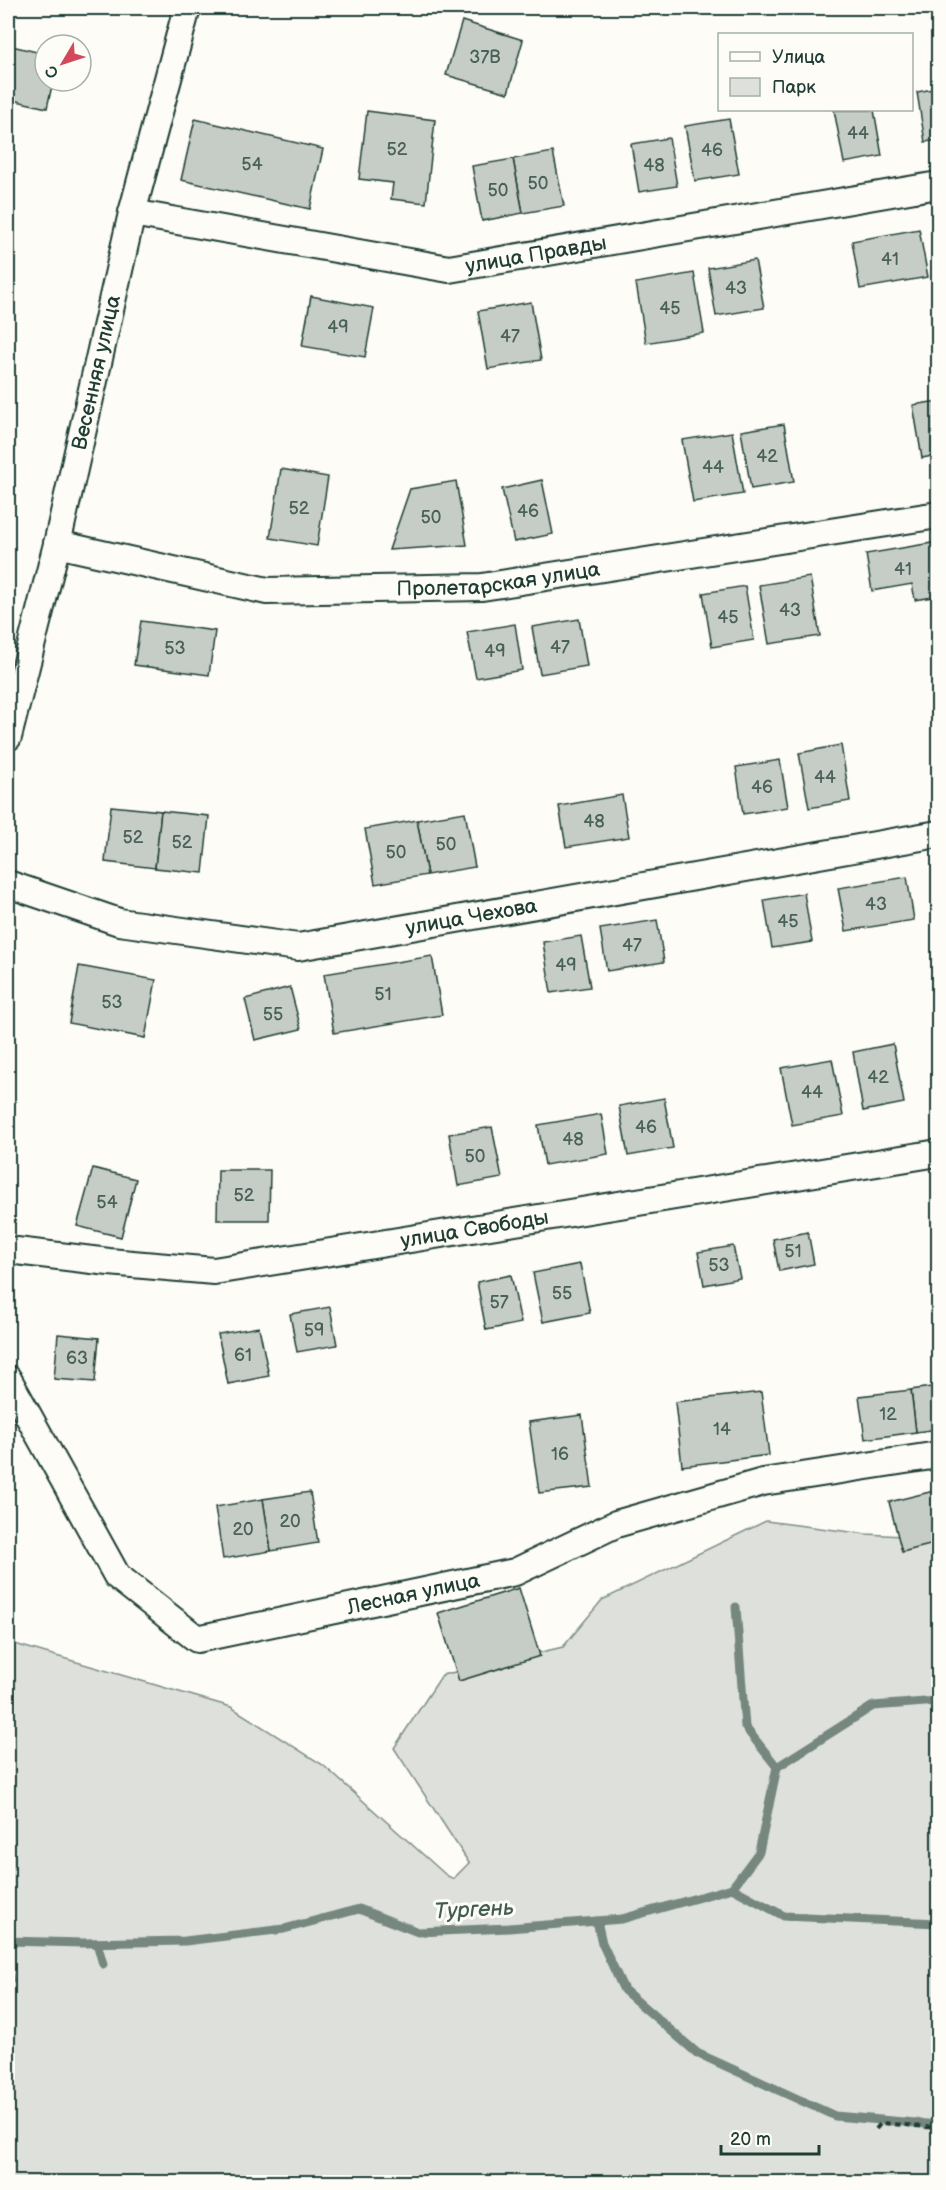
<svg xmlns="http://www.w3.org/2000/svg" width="946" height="2190" viewBox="0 0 946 2190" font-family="'Balsamiq Sans',sans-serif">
<rect width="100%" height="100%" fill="#fdfcf7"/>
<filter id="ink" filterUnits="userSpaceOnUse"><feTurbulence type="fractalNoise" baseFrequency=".0167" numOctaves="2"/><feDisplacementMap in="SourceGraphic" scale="12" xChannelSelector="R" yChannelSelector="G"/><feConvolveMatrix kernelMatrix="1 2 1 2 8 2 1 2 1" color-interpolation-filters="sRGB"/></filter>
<g filter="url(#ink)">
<path fill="#dde0db" stroke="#7e8e88" stroke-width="1.5" d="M 766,1521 L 866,1534 L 938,1538 L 938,2182 L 8,2182 L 8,1642 L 231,1707 L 323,1765 L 446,1875 L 453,1879 L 469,1863 L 394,1748 L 442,1675 L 563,1647 L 602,1600 Z"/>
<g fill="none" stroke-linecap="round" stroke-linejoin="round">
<g stroke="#75877f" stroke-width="9">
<path d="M 736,1607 L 745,1727 L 777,1767"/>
<path d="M 732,1888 L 759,1852 L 777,1767 L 873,1706 L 938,1701"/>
<path d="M 597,1921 L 602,1943 L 624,1990 L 697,2053 L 835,2116 L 938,2125"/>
<path d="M 8,1941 L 82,1943 L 185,1941 L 284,1929 L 359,1909 L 418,1932 L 509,1928 L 622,1919 L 732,1888 L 784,1916 L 938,1923"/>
<path d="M 97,1943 L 103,1964"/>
<path d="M 8,1968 L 10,1980"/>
</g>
</g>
<g fill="#c6cdc7" stroke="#1f3d34" stroke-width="1.5">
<path d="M 462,21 L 523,40 L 508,93 L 446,75 Z"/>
<path d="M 8,45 L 45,54 L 45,81 L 53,81 L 47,108 L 8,99 Z"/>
<path d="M 938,88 L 938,140 L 925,142 L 917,92 Z"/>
<path d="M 834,110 L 874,110 L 882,156 L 844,163 Z"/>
<path d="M 367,111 L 435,120 L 426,203 L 391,199 L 393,183 L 359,179 Z"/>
<path d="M 195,119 L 323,149 L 310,209 L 181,180 Z"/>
<path d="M 729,119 L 739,174 L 695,181 L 685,126 Z"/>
<path d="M 669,138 L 677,186 L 639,192 L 631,144 Z"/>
<path d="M 553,152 L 564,206 L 523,213 L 513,159 Z"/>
<path d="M 513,159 L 523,213 L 482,221 L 472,166 Z"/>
<path d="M 919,229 L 928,277 L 860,289 L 852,241 Z"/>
<path d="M 755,260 L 764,308 L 716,316 L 708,268 Z"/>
<path d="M 694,273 L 704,333 L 646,343 L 636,283 Z"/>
<path d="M 311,296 L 374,308 L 365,357 L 302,346 Z"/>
<path d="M 531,302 L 541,360 L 488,369 L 478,311 Z"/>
<path d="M 938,401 L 938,455 L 922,458 L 913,405 Z"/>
<path d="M 784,424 L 794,482 L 751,489 L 741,431 Z"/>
<path d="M 732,432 L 743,494 L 693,502 L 682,440 Z"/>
<path d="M 281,469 L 328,477 L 317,546 L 270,538 Z"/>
<path d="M 542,480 L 553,534 L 514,542 L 502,489 Z"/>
<path d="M 456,481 L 467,545 L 389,550 L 410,489 Z"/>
<path d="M 938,542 L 938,596 L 915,600 L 912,584 L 872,591 L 866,554 Z"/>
<path d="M 810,577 L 820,636 L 769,644 L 759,585 Z"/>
<path d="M 745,586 L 754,640 L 712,647 L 703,593 Z"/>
<path d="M 579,619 L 587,666 L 540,674 L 532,627 Z"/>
<path d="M 141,621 L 215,631 L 209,675 L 134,665 Z"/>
<path d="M 515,624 L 522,670 L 476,678 L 467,632 Z"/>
<path d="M 841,745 L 850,801 L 809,808 L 799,753 Z"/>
<path d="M 780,760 L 788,807 L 743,814 L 736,767 Z"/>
<path d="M 622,795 L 629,837 L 566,847 L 559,806 Z"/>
<path d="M 111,806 L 161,811 L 155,868 L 105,862 Z"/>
<path d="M 161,811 L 209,816 L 203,873 L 155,868 Z"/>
<path d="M 465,812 L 475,867 L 427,875 L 417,820 Z"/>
<path d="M 417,820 L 427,875 L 375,884 L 365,829 Z"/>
<path d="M 907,877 L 914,920 L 846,931 L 838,888 Z"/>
<path d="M 804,893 L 812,942 L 772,948 L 764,900 Z"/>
<path d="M 657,920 L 664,962 L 607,971 L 600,929 Z"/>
<path d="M 581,936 L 590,987 L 551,993 L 543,942 Z"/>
<path d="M 432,956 L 442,1015 L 334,1033 L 324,974 Z"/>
<path d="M 79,966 L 156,980 L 145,1038 L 69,1023 Z"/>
<path d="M 290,987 L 301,1029 L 255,1040 L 245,999 Z"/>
<path d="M 893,1044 L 904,1103 L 863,1111 L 853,1052 Z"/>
<path d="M 832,1059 L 843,1116 L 792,1125 L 781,1068 Z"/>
<path d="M 664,1098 L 673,1148 L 628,1156 L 619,1106 Z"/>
<path d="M 601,1114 L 608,1154 L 545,1165 L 538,1125 Z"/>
<path d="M 492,1127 L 502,1178 L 458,1186 L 449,1134 Z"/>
<path d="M 93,1168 L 136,1179 L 121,1237 L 77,1226 Z"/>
<path d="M 218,1170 L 270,1170 L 269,1220 L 217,1220 Z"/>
<path d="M 808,1232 L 814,1264 L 779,1271 L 773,1239 Z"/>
<path d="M 733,1246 L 740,1278 L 704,1285 L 698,1252 Z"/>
<path d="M 580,1264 L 590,1313 L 543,1322 L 533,1273 Z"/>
<path d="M 511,1275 L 521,1323 L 486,1330 L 477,1282 Z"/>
<path d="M 330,1307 L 337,1345 L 297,1352 L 290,1314 Z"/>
<path d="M 259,1327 L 269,1376 L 228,1384 L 218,1334 Z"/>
<path d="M 58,1334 L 99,1338 L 95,1382 L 54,1379 Z"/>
<path d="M 938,1386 L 938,1429 L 916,1432 L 911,1390 Z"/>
<path d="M 911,1390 L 916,1432 L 865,1439 L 859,1396 Z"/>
<path d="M 761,1392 L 769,1455 L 682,1466 L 675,1402 Z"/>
<path d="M 582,1415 L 592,1487 L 539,1493 L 529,1422 Z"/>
<path d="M 938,1490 L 938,1543 L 902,1552 L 889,1502 Z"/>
<path d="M 310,1492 L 318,1543 L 271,1551 L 263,1499 Z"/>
<path d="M 263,1499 L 271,1551 L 223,1559 L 215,1507 Z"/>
<path d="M 519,1588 L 540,1656 L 459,1681 L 438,1613 Z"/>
</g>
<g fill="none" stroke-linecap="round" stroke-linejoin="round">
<defs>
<g id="street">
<path id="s1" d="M 132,213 L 449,269 L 938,185"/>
<path id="s2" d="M 57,544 L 267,591 L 482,587 L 938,515"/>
<path id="s3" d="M 8,737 L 57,544 L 132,213 L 187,8"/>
<path id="s4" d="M 8,884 L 119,922 L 298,947 L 938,834"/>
<path id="s5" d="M 8,1250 L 109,1262 L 214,1271 L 938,1153"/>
<path id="s6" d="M 8,1379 L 117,1576 L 197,1639 L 515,1572 L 616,1524 L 763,1482 L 938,1455"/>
</g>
</defs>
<use href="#street" stroke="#1f3d34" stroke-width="30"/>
<path stroke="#1f3d34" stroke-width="4" stroke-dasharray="6 4.5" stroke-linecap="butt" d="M 876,2129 L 881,2123 L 938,2128"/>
<use href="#street" stroke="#fdfcf7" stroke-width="26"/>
</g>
</g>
<g text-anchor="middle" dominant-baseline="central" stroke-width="6" stroke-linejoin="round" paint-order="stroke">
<g font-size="18" fill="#496159">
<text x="485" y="57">37В</text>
<text x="858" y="133">44</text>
<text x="397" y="149">52</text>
<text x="712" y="150">46</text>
<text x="252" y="164">54</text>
<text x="654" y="165">48</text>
<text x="538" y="183">50</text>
<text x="498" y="190">50</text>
<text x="890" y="259">41</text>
<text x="736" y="288">43</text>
<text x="670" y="308">45</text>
<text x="338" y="327">49</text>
<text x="510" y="336">47</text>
<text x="767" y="456">42</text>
<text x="713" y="467">44</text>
<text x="299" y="508">52</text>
<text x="528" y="511">46</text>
<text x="431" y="517">50</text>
<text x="903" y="569">41</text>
<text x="790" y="610">43</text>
<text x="728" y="617">45</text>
<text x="560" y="647">47</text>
<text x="175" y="648">53</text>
<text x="495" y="651">49</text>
<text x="825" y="777">44</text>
<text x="762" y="787">46</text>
<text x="594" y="821">48</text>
<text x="133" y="837">52</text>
<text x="182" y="842">52</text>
<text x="446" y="844">50</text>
<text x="396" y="852">50</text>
<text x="876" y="904">43</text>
<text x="788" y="921">45</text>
<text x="632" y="945">47</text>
<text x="566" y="965">49</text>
<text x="383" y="994">51</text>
<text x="112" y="1002">53</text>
<text x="273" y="1014">55</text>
<text x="878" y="1077">42</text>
<text x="812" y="1092">44</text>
<text x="646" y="1127">46</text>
<text x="573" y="1139">48</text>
<text x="475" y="1156">50</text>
<text x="244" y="1195">52</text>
<text x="107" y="1202">54</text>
<text x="793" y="1251">51</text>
<text x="719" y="1265">53</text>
<text x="562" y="1293">55</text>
<text x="499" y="1302">57</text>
<text x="314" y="1330">59</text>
<text x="243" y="1355">61</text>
<text x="77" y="1358">63</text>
<text x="888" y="1414">12</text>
<text x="722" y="1429">14</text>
<text x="560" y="1454">16</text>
<text x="290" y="1521">20</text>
<text x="243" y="1529">20</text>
</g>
<g font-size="21" fill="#1f3d34" stroke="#fdfcf7">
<text stroke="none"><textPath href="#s1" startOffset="410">улица Правды</textPath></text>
<text stroke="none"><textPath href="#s3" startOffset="375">Весенняя улица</textPath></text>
<text stroke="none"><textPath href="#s2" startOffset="447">Пролетарская улица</textPath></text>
<text stroke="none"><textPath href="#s4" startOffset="474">улица Чехова</textPath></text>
<text stroke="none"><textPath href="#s5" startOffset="471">улица Свободы</textPath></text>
<text stroke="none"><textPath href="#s6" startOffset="548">Лесная улица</textPath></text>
</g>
<g font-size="22" font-style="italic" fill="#435c53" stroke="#fdfcf7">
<text transform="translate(474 1910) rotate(-3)">Тургень</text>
</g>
</g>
<rect width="946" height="2190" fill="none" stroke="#fdfcf7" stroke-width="30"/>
<rect x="15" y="15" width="916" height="2160" fill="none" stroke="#1f3d34" stroke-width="2" filter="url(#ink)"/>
<rect x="718" y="33" width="195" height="78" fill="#fdfcf7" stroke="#a4b0a9" stroke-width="1.5"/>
<rect x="730" y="52" width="30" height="9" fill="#fdfcf7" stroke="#a4b0a9" stroke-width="1.5"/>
<text x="772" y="63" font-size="18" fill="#1f3d34">Улица</text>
<rect x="730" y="78" width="30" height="18" fill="#dde0db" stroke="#a4b0a9" stroke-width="1.5"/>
<text x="772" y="93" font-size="18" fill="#1f3d34">Парк</text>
<g transform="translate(63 63) rotate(231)"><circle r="28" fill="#fdfcf7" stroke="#a4b0a9" stroke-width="1.5"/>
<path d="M0-4.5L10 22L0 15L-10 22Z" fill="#d1495b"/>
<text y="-9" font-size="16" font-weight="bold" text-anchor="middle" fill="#1f3d34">С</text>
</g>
<path d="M721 2145v9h98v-9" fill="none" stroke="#1f3d34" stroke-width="3"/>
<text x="730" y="2145" font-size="18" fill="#1f3d34" stroke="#fdfcf7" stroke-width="4.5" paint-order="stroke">20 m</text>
</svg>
